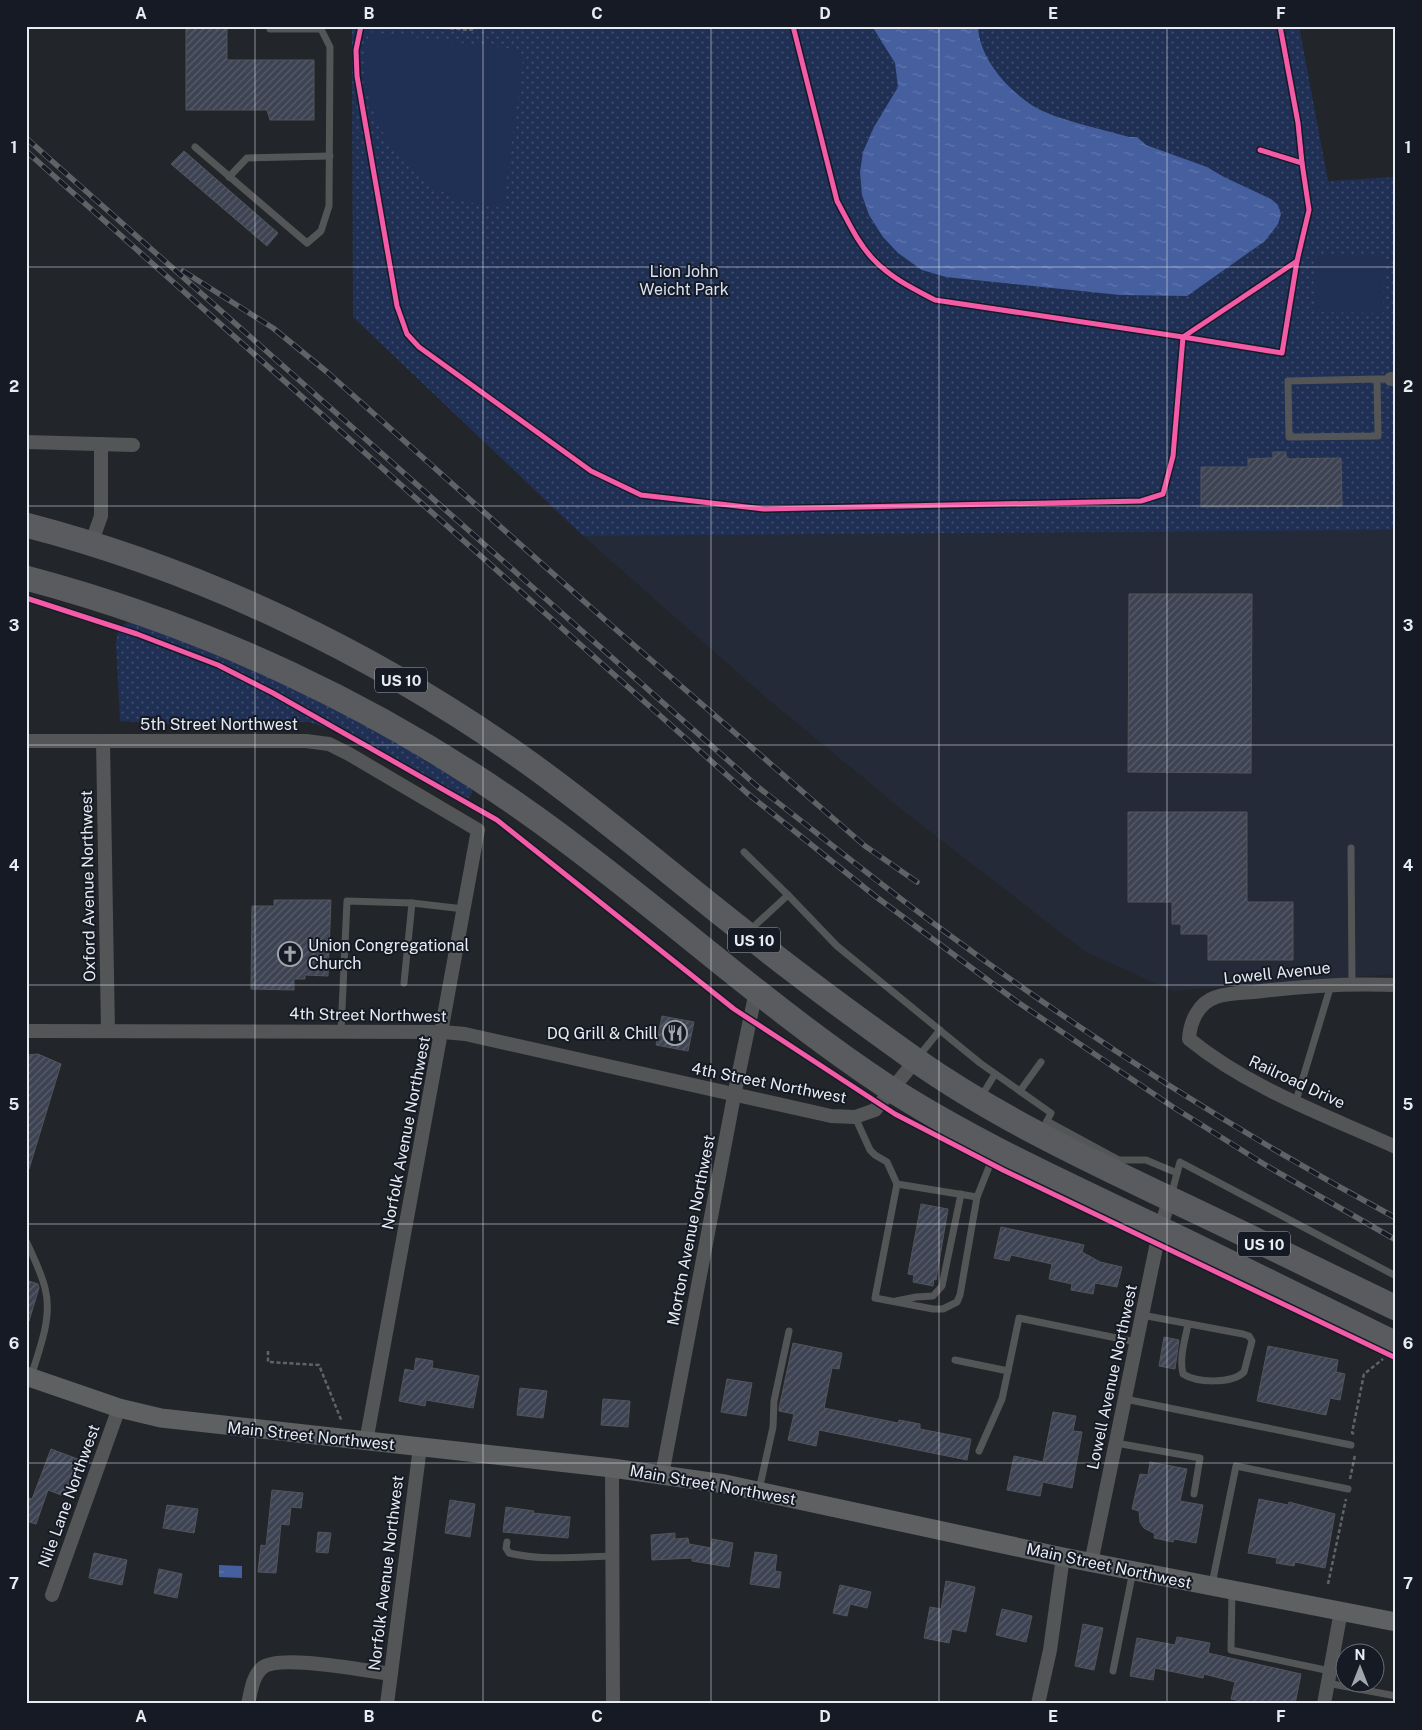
<svg xmlns="http://www.w3.org/2000/svg" width="1422" height="1730" viewBox="0 0 1422 1730" font-family="'Public Sans',sans-serif">
<defs>
<pattern id="park-dots" width="8" height="8" patternUnits="userSpaceOnUse" patternTransform="scale(1.25)"><rect width="8" height="8" fill="#203055"/><path d="M2 2h.1M6 6h.1" fill="none" stroke="#404e6e" stroke-width="1.8" stroke-linecap="round"/></pattern>
<pattern id="water-ripples" width="26" height="14" patternUnits="userSpaceOnUse" patternTransform="scale(1.25)"><rect width="26" height="14" fill="#455f9f"/><path d="M2 4q2-2 4 0t4 0M15 11q2-2 4 0t4 0" fill="none" stroke="#6076ad"/></pattern>
<pattern id="building-hatch" width="6" height="6" patternUnits="userSpaceOnUse" patternTransform="scale(1.25)"><rect width="6" height="6" fill="#3d4352"/><path d="M-1 1l2-2M0 6l6-6M5 7l2-2" fill="none" stroke="#595e6b"/></pattern>
</defs>
<rect width="100%" height="100%" fill="#22252a"/>
<path fill="#242a38" d="M 1396,530 L 1396,974 L 1172,991 L 1086,952 L 911,817 L 770,701 L 583,536 Z"/>
<g fill="url(#park-dots)">
<path d="M 352,26 L 1299,26 L 1328,181 L 1396,177 L 1396,530 L 583,536 L 353,317 Z"/>
<path d="M 133,621 L 317,697 L 388,736 L 473,788 L 470,798 L 457,796 L 353,737 L 309,722 L 165,724 L 120,721 L 116,643 L 119,626 Z"/>
</g>
<g fill="#203055">
<path d="M 369,32 L 514,49 L 523,60 L 503,208 C 492,206 480,205 469,202 C 417,189 377,141 367,89 C 363,70 366,51 369,32 Z"/>
<path d="M 1317,255 L 1384,256 L 1383,313 L 1316,312 Z"/>
</g>
<g fill="url(#water-ripples)">
<path d="M 872,26 L 978,26 C 979,58 1007,89 1033,106 C 1056,120 1102,129 1129,137 L 1137,137 L 1146,145 L 1207,167 L 1224,177 L 1271,199 L 1278,205 L 1281,214 L 1278,224 L 1265,241 L 1187,296 L 1120,295 L 946,277 L 922,270 L 898,253 L 883,237 L 869,215 L 862,195 L 860,172 L 863,152 L 874,127 L 898,87 L 895,63 Z"/>
<path d="M 219,1565 L 242,1566 L 242,1578 L 219,1577 Z"/>
</g>
<g fill="url(#building-hatch)" stroke="#525459">
<path d="M 186,26 L 227,26 L 227,60 L 314,60 L 314,120 L 270,120 L 267,110 L 186,110 Z"/>
<path d="M 184,151 L 278,233 L 267,246 L 171,164 Z"/>
<path d="M 1273,452 L 1286,452 L 1286,459 L 1341,458 L 1342,506 L 1201,507 L 1201,467 L 1248,467 L 1248,459 L 1273,458 Z"/>
<path d="M 1129,594 L 1252,594 L 1251,773 L 1128,772 Z"/>
<path d="M 1128,812 L 1247,812 L 1247,902 L 1293,902 L 1293,960 L 1208,960 L 1208,934 L 1181,934 L 1181,924 L 1172,924 L 1172,902 L 1128,902 Z"/>
<path d="M 274,900 L 331,900 L 328,976 L 305,975 L 305,979 L 294,979 L 294,990 L 251,989 L 252,906 L 274,906 Z"/>
<path d="M 662,1016 L 694,1022 L 688,1051 L 656,1045 Z"/>
<path d="M 38,1054 L 61,1064 L 29,1169 L 26,1168 L 26,1055 Z"/>
<path d="M 921,1204 L 948,1209 L 936,1280 L 934,1279 L 933,1286 L 913,1282 L 914,1275 L 908,1274 Z"/>
<path d="M 1001,1227 L 1084,1245 L 1082,1252 L 1100,1262 L 1122,1267 L 1117,1287 L 1095,1283 L 1093,1294 L 1071,1290 L 1072,1284 L 1049,1279 L 1052,1264 L 1011,1255 L 1009,1261 L 994,1258 Z"/>
<path d="M 26,1280 L 38,1284 L 39,1288 L 29,1321 L 26,1321 Z"/>
<path d="M 1164,1337 L 1179,1340 L 1175,1369 L 1159,1366 Z"/>
<path d="M 793,1343 L 842,1353 L 839,1369 L 832,1368 L 824,1408 L 898,1423 L 899,1420 L 920,1424 L 920,1429 L 971,1439 L 967,1460 L 819,1430 L 816,1446 L 788,1440 L 794,1414 L 779,1411 L 779,1408 Z"/>
<path d="M 1268,1346 L 1338,1360 L 1336,1372 L 1345,1374 L 1340,1400 L 1330,1398 L 1326,1415 L 1257,1401 Z"/>
<path d="M 416,1358 L 433,1361 L 432,1368 L 479,1376 L 473,1408 L 426,1400 L 425,1406 L 399,1401 L 405,1369 L 414,1371 Z"/>
<path d="M 727,1379 L 752,1383 L 746,1416 L 721,1412 Z"/>
<path d="M 520,1388 L 547,1391 L 543,1418 L 517,1415 Z"/>
<path d="M 603,1399 L 630,1401 L 628,1427 L 601,1425 Z"/>
<path d="M 1053,1412 L 1076,1416 L 1073,1431 L 1082,1432 L 1072,1488 L 1043,1482 L 1040,1496 L 1007,1490 L 1014,1456 L 1043,1462 Z"/>
<path d="M 51,1449 L 83,1461 L 69,1498 L 48,1490 L 36,1524 L 26,1521 L 26,1497 L 32,1499 Z"/>
<path d="M 1150,1462 L 1187,1469 L 1180,1501 L 1203,1505 L 1196,1543 L 1174,1539 L 1173,1542 L 1154,1538 L 1155,1534 L 1144,1528 L 1140,1522 L 1139,1511 L 1132,1509 L 1140,1474 L 1148,1475 Z"/>
<path d="M 272,1490 L 303,1493 L 301,1508 L 291,1507 L 289,1525 L 281,1524 L 276,1573 L 258,1572 L 261,1545 L 266,1546 Z"/>
<path d="M 1259,1499 L 1288,1505 L 1289,1502 L 1335,1514 L 1325,1568 L 1295,1562 L 1294,1566 L 1276,1563 L 1277,1558 L 1248,1553 Z"/>
<path d="M 450,1500 L 475,1504 L 470,1537 L 445,1533 Z"/>
<path d="M 167,1505 L 198,1509 L 194,1533 L 163,1528 Z"/>
<path d="M 506,1507 L 534,1511 L 533,1513 L 570,1517 L 568,1538 L 503,1532 Z"/>
<path d="M 318,1532 L 331,1533 L 328,1553 L 316,1552 Z"/>
<path d="M 675,1533 L 675,1539 L 688,1538 L 689,1544 L 711,1548 L 712,1539 L 733,1543 L 729,1567 L 692,1561 L 692,1558 L 652,1560 L 651,1535 Z"/>
<path d="M 755,1552 L 777,1555 L 775,1571 L 781,1572 L 779,1588 L 750,1584 Z"/>
<path d="M 94,1553 L 127,1560 L 122,1585 L 89,1578 Z"/>
<path d="M 159,1569 L 182,1574 L 177,1598 L 154,1593 Z"/>
<path d="M 946,1581 L 975,1587 L 966,1632 L 952,1629 L 949,1643 L 924,1638 L 930,1607 L 941,1609 Z"/>
<path d="M 840,1585 L 871,1592 L 867,1608 L 850,1604 L 847,1616 L 833,1613 Z"/>
<path d="M 1002,1609 L 1032,1616 L 1026,1642 L 996,1635 Z"/>
<path d="M 1083,1624 L 1103,1628 L 1094,1670 L 1075,1666 Z"/>
<path d="M 1177,1637 L 1210,1643 L 1208,1653 L 1301,1674 L 1295,1704 L 1253,1704 L 1231,1699 L 1235,1682 L 1204,1674 L 1203,1678 L 1155,1668 L 1153,1680 L 1130,1676 L 1137,1638 L 1175,1645 Z"/>
</g>
<g fill="none" stroke-linecap="round" stroke-linejoin="round">
<g stroke="#626366" stroke-width="2.5" stroke-dasharray="4 2.5" stroke-linecap="butt">
<path d="M 424,26 L 469,30 L 485,26"/>
<path d="M 268,1351 L 268,1362 L 319,1365 L 342,1422"/>
<path d="M 1354,1434 L 1352,1433 L 1364,1374 L 1383,1359"/>
<path d="M 1350,1479 L 1355,1455"/>
<path d="M 1328,1584 L 1346,1499"/>
</g>
<g stroke="#535557" stroke-width="7">
<path d="M 270,26 L 270,29 L 321,29 L 321,27"/>
<path d="M 195,147 L 307,243 L 321,231 L 329,206 L 330,47 L 321,29"/>
<path d="M 229,177 L 247,158 L 330,156"/>
<path d="M 1377,379 L 1288,381 L 1289,437 L 1378,436 L 1377,379 L 1391,379"/>
<path d="M 1351,848 L 1352,983"/>
<path d="M 744,852 L 788,895"/>
<path d="M 750,930 L 788,895 L 837,946 L 980,1063 L 1051,1113 L 1042,1131"/>
<path d="M 404,983 L 412,903"/>
<path d="M 341,1031 L 347,901 L 412,903 L 464,909"/>
<path d="M 919,1056 L 940,1030"/>
<path d="M 1020,1091 L 1041,1062"/>
<path d="M 981,1097 L 995,1074"/>
<path d="M 1296,1101 L 1331,985"/>
<path d="M 855,1117 L 870,1150 L 875,1155 L 887,1162 L 897,1184 L 977,1197 L 995,1152"/>
<path d="M 1047,1121 L 1119,1160 L 1146,1160 L 1177,1173"/>
<path d="M 897,1184 L 875,1298 L 933,1309 L 943,1309 L 957,1302 L 960,1295 L 977,1197"/>
<path d="M 1171,1196 L 1180,1162 L 1396,1276"/>
<path d="M 26,1241 C 33,1256 41,1272 45,1288 C 53,1318 39,1349 31,1377"/>
<path d="M 896,1301 L 916,1297 L 933,1296 L 942,1286 L 961,1194"/>
<path d="M 1142,1315 L 1243,1334 L 1249,1336 L 1252,1341 L 1244,1372 C 1232,1384 1197,1383 1183,1374 C 1179,1357 1185,1341 1188,1324"/>
<path d="M 955,1360 L 1008,1371 L 1002,1399 L 979,1451"/>
<path d="M 1008,1371 L 1019,1318 L 1136,1342"/>
<path d="M 1125,1399 L 1351,1445"/>
<path d="M 1116,1443 L 1200,1458 L 1194,1494"/>
<path d="M 759,1490 L 773,1427 L 774,1401 L 789,1331"/>
<path d="M 507,1542 L 506,1548 L 509,1553 C 542,1561 578,1557 612,1556"/>
<path d="M 1212,1584 L 1236,1466 L 1348,1489"/>
<path d="M 1232,1591 L 1231,1650 L 1330,1671"/>
<path d="M 1113,1671 L 1133,1571"/>
<path d="M 1327,1683 L 1396,1696"/>
</g>
<g stroke="#535557" stroke-width="14">
<path d="M 1391,379 L 1396,379"/>
<path d="M 26,442 L 133,445"/>
<path d="M 91,544 L 101,516 L 101,444"/>
<path d="M 26,741 L 306,741 L 329,744 L 349,754 L 478,830 L 366,1442"/>
<path d="M 103,741 L 108,1031"/>
<path d="M 1396,985 C 1348,983 1301,986 1254,992 C 1242,993 1227,993 1216,997 C 1198,1003 1190,1022 1189,1039 C 1249,1088 1325,1115 1396,1147"/>
<path d="M 26,1031 L 443,1032 L 465,1034 L 831,1116 L 855,1117 L 875,1110 L 916,1060"/>
<path d="M 612,1468 L 613,1704"/>
<path d="M 662,1475 L 734,1096 L 756,991"/>
<path d="M 1091,1563 L 1160,1228 L 1170,1199"/>
<path d="M 52,1595 L 119,1408"/>
<path d="M 248,1704 C 251,1692 252,1677 262,1668 C 278,1653 367,1671 391,1674"/>
<path d="M 387,1704 L 420,1447"/>
<path d="M 1038,1704 L 1050,1650 L 1063,1557"/>
<path d="M 1324,1704 L 1341,1611"/>
</g>
<path stroke="#5e6062" stroke-width="19" d="M 26,1376 L 119,1408 L 161,1418 L 612,1468 L 725,1484 L 1063,1557 L 1396,1622"/>
<g stroke="#595b5e" stroke-width="25">
<path d="M 26,525 C 203,571 373,653 522,758 C 600,813 672,876 748,935 C 802,978 858,1019 914,1059 C 992,1114 1080,1156 1166,1197 C 1243,1233 1319,1271 1396,1308"/>
<path d="M 26,578 C 207,626 381,707 533,816 C 654,902 762,1004 886,1086 C 968,1139 1058,1180 1146,1222 C 1230,1262 1312,1303 1396,1344"/>
</g>
<defs>
<g id="rail">
<path d="M 26,138 L 758,787 C 821,836 883,887 948,934 C 1090,1039 1240,1134 1396,1218"/>
<path d="M 26,151 L 747,793 L 875,896 L 1016,1001 L 1173,1107 L 1267,1166 L 1396,1240"/>
<path d="M 183,271 L 273,328 L 327,372 L 605,620 L 865,846 L 917,882"/>
</g>
</defs>
<use href="#rail" stroke="#606265" stroke-width="5.5"/>
<use href="#rail" stroke="#161a24" stroke-width="4" stroke-dasharray="11" stroke-linecap="butt"/>
<defs>
<g id="cycleway">
<path d="M 361,26 L 356,50 L 357,76 L 397,306 L 407,334 L 419,347 L 591,471 L 641,495 L 764,509 L 1141,501 L 1163,494 L 1173,456 L 1183,337 L 935,300 C 914,289 891,278 874,260 C 858,244 848,221 837,201 L 793,26"/>
<path d="M 1260,150 L 1302,163 L 1298,123 L 1280,26"/>
<path d="M 1297,261 L 1282,353 L 1183,337 Z"/>
<path d="M 1297,261 L 1309,210 L 1302,163"/>
<path d="M 26,598 L 137,634 L 218,665 L 273,693 L 497,820 L 734,1009 L 895,1114 L 1003,1170 L 1396,1358"/>
</g>
</defs>
<use href="#cycleway" stroke="#161a24" stroke-width="8"/>
<use href="#cycleway" stroke="#f35aa7" stroke-width="5"/>
</g>
<path fill="none" stroke="#e7ebf2" stroke-width="1" stroke-opacity="0.55" d="M 255,26 L 255,1704M 483,26 L 483,1704M 711,26 L 711,1704M 939,26 L 939,1704M 1167,26 L 1167,1704M 26,267 L 1396,267M 26,506 L 1396,506M 26,745 L 1396,745M 26,985 L 1396,985M 26,1224 L 1396,1224M 26,1463 L 1396,1463"/>
<defs>
<symbol id="church-ring" viewBox="-11 -11 22 22"><circle r="9.5" fill="#161a24" stroke="#a2a6ac" stroke-width="1.5"/><path d="M-1.2-6h2.4v3.5h3.3v2.4h-3.3V6h-2.4V-.1h-3.3v-2.4h3.3Z" fill="#a2a6ac"/></symbol>
<symbol id="restaurant-ring" viewBox="-11 -11 22 22"><circle r="9.5" fill="#161a24" stroke="#a2a6ac" stroke-width="1.5"/><path d="M-5-6h1v4h1v-4h1v4h1v-4h1v5L-1.5 .5V6h-2V.5L-5-1ZM5-6V6H3V1.5H1.5Q1.5-4 5-6Z" fill="#a2a6ac"/></symbol>
</defs>
<g fill-rule="evenodd">
<use href="#church-ring" x="276" y="940" width="28" height="28"/>
<use href="#restaurant-ring" x="661" y="1019" width="28" height="28"/>
</g>
<g text-anchor="middle" dominant-baseline="central" stroke-width="4" stroke-linejoin="round" paint-order="stroke">
<g fill="#161a24" stroke="#a8acb4" stroke-width="1">
<rect x="375" y="667.5" width="52" height="25" rx="4"/>
<rect x="728" y="927.5" width="52" height="25" rx="4"/>
<rect x="1238" y="1231.5" width="52" height="25" rx="4"/>
</g>
<g font-size="15" font-weight="bold" fill="#e7ebf2">
<text x="401" y="680">US 10</text>
<text x="754" y="940">US 10</text>
<text x="1264" y="1244">US 10</text>
</g>
<g font-size="16" fill="#d7e0f4" stroke="#161a24">
<text x="684" y="271">Lion John<tspan x="684" dy="18">Weicht Park</tspan></text>
</g>
<g font-size="16" fill="#e7ebf2" stroke="#161a24">
<text x="219" y="724">5th Street Northwest</text>
<text transform="translate(88 886) rotate(-91)">Oxford Avenue Northwest</text>
<text transform="translate(1277 973) rotate(-6)">Lowell Avenue</text>
<text transform="translate(368 1015) rotate(1)">4th Street Northwest</text>
<text transform="translate(1297 1082) rotate(25)">Railroad Drive</text>
<text transform="translate(769 1083) rotate(11)">4th Street Northwest</text>
<text transform="translate(406 1133) rotate(-79)">Norfolk Avenue Northwest</text>
<text transform="translate(691 1230) rotate(-79)">Morton Avenue Northwest</text>
<text transform="translate(1112 1377) rotate(-78)">Lowell Avenue Northwest</text>
<text transform="translate(311 1436) rotate(6)">Main Street Northwest</text>
<text transform="translate(713 1485) rotate(10)">Main Street Northwest</text>
<text transform="translate(69 1496) rotate(-70)">Nile Lane Northwest</text>
<text transform="translate(1109 1566) rotate(12)">Main Street Northwest</text>
<text transform="translate(386 1573) rotate(-83)">Norfolk Avenue Northwest</text>
</g>
<g font-size="16" fill="#e7ebf2" stroke="#161a24" text-anchor="start">
<text x="308" y="945">Union Congregational<tspan x="308" dy="18">Church</tspan></text>
<text x="658" y="1033" text-anchor="end">DQ Grill &amp; Chill</text>
</g>
</g>
<rect width="1422" height="1730" fill="none" stroke="#161a24" stroke-width="55"/>
<g transform="translate(1360 1668)"><circle r="24" fill="#161a24" stroke="#6a6e76"/>
<path d="M0-4L9 19L0 12L-9 19Z" fill="#a2a6ac"/>
<text y="-8" font-size="14" font-weight="bold" text-anchor="middle" fill="#e7ebf2">N</text>
</g>
<rect x="28" y="28" width="1366" height="1674" fill="none" stroke="#e7ebf2" stroke-width="2"/>
<g font-size="16" text-anchor="middle" font-weight="bold" fill="#e7ebf2">
<text x="141" y="19">A</text>
<text x="369" y="19">B</text>
<text x="597" y="19">C</text>
<text x="825" y="19">D</text>
<text x="1053" y="19">E</text>
<text x="1281" y="19">F</text>
<text x="14" y="153">1</text>
<text x="1408" y="153">1</text>
<text x="14" y="392">2</text>
<text x="1408" y="392">2</text>
<text x="14" y="631">3</text>
<text x="1408" y="631">3</text>
<text x="14" y="871">4</text>
<text x="1408" y="871">4</text>
<text x="14" y="1110">5</text>
<text x="1408" y="1110">5</text>
<text x="14" y="1349">6</text>
<text x="1408" y="1349">6</text>
<text x="14" y="1589">7</text>
<text x="1408" y="1589">7</text>
<text x="141" y="1722">A</text>
<text x="369" y="1722">B</text>
<text x="597" y="1722">C</text>
<text x="825" y="1722">D</text>
<text x="1053" y="1722">E</text>
<text x="1281" y="1722">F</text>
</g>
</svg>
